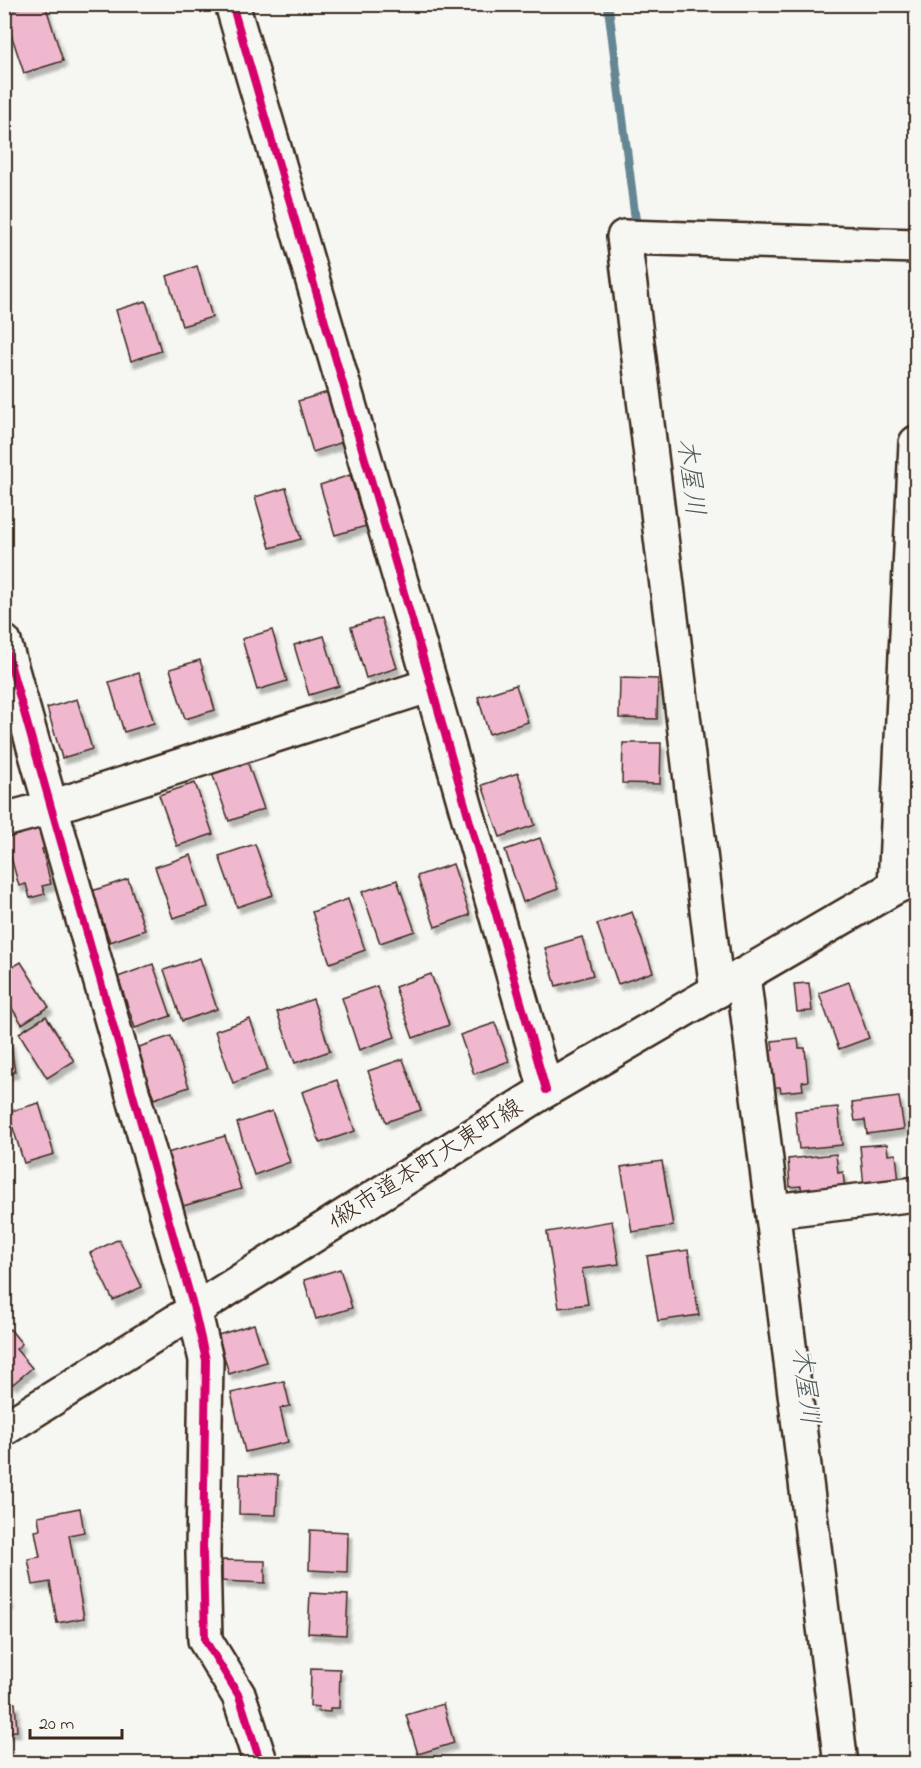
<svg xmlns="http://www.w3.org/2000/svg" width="921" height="1768" viewBox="0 0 921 1768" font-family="'Indie Flower','Klee One',sans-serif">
<defs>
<filter id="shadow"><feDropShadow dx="3.5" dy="6" stdDeviation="1.5" flood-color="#0004"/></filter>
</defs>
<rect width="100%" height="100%" fill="#f6f6f2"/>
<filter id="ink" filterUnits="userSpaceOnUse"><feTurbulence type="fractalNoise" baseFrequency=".0167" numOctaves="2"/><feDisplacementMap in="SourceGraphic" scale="12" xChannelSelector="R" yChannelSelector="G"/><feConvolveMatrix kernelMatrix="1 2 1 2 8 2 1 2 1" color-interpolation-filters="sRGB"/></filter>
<g filter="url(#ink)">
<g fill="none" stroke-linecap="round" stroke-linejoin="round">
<path stroke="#658794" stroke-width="9" d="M 608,4 L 637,232"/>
</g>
<g fill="#efb8cf" stroke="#3b2a1e" stroke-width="1.5" filter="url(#shadow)">
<path d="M 30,4 L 45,4 L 63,61 L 24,73 L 4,13 Z"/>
<path d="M 197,266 L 212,317 L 182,326 L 167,276 Z"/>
<path d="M 146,301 L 161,351 L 131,361 L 116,310 Z"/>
<path d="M 328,392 L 343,442 L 313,452 L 298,401 Z"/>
<path d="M 350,475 L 366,526 L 335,535 L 320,485 Z"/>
<path d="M 286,488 L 301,539 L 270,548 L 255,497 Z"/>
<path d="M 381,618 L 397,668 L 366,678 L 351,627 Z"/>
<path d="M 272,630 L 287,681 L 257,690 L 242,639 Z"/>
<path d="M 324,636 L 339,686 L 309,695 L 294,645 Z"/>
<path d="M 200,660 L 215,710 L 185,719 L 170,669 Z"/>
<path d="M 139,673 L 154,723 L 124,732 L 109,682 Z"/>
<path d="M 620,678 L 658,679 L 657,719 L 619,718 Z"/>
<path d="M 516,685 L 528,722 L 489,734 L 478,697 Z"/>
<path d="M 77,699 L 92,749 L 62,758 L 47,708 Z"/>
<path d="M 623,743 L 661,743 L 660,784 L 622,783 Z"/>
<path d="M 246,758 L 264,809 L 229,821 L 211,770 Z"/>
<path d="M 518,773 L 535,825 L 500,837 L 482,785 Z"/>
<path d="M 195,783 L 213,834 L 177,846 L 159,795 Z"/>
<path d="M 44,825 L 50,847 L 42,849 L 51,884 L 42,886 L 45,894 L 30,898 L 26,884 L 19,886 L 5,836 Z"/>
<path d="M 540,838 L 558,889 L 523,902 L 505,850 Z"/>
<path d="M 255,844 L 273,895 L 237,907 L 219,856 Z"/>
<path d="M 191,855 L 208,907 L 173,918 L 155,867 Z"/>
<path d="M 453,864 L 470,915 L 435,927 L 417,876 Z"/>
<path d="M 128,879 L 145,930 L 110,942 L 92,891 Z"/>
<path d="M 397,880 L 415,931 L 380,943 L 362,892 Z"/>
<path d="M 348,899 L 365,950 L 330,963 L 312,912 Z"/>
<path d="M 632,912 L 653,972 L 618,984 L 597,924 Z"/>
<path d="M 582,937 L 593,975 L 556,986 L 545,948 Z"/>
<path d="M 200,958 L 217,1009 L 182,1021 L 164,970 Z"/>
<path d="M 21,962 L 49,1007 L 22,1024 L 4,996 L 4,972 Z"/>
<path d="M 153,964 L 171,1016 L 135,1028 L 118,977 Z"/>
<path d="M 431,974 L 449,1025 L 413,1038 L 395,987 Z"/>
<path d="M 849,982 L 869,1038 L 839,1049 L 819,993 Z"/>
<path d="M 809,983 L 812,1011 L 797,1012 L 794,984 Z"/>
<path d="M 377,986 L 395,1037 L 359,1050 L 342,998 Z"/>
<path d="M 313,999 L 330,1051 L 295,1063 L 277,1012 Z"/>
<path d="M 46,1016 L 74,1061 L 47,1078 L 19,1033 Z"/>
<path d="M 250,1019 L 268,1070 L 233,1083 L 215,1031 Z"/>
<path d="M 495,1023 L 509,1061 L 474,1074 L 460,1035 Z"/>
<path d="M 171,1036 L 189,1087 L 154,1099 L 136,1048 Z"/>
<path d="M 798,1038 L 799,1048 L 805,1048 L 808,1081 L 802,1082 L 803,1090 L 781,1092 L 780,1087 L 772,1087 L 769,1050 L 773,1050 L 772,1041 Z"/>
<path d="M 10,1040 L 15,1072 L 4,1074 L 4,1041 Z"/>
<path d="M 403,1059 L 421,1110 L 386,1122 L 368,1071 Z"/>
<path d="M 337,1080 L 355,1131 L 320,1143 L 302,1092 Z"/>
<path d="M 899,1097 L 904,1129 L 867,1134 L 865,1120 L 855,1121 L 852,1103 Z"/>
<path d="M 39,1103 L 54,1154 L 24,1163 L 8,1112 Z"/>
<path d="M 838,1107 L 842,1145 L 799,1149 L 795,1111 Z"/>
<path d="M 272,1111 L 290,1162 L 254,1175 L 237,1123 Z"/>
<path d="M 225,1136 L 241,1189 L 183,1206 L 167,1153 Z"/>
<path d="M 887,1144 L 888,1155 L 896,1154 L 899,1183 L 864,1187 L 860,1146 Z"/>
<path d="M 836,1154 L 838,1173 L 843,1172 L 845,1192 L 802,1196 L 801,1186 L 790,1187 L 788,1159 Z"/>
<path d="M 662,1161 L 673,1226 L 632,1232 L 621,1167 Z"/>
<path d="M 612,1221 L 619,1264 L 582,1269 L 588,1304 L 559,1308 L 547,1232 Z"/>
<path d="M 119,1239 L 142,1287 L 113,1300 L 90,1253 Z"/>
<path d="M 688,1250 L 699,1315 L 658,1321 L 647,1256 Z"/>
<path d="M 340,1269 L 352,1308 L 316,1319 L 304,1280 Z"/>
<path d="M 254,1324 L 266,1362 L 229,1374 L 218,1335 Z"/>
<path d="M 10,1329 L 22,1344 L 16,1349 L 32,1368 L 13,1384 L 9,1379 L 4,1383 L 4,1334 Z"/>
<path d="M 284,1381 L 290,1406 L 280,1408 L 288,1442 L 245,1452 L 231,1393 Z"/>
<path d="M 240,1474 L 278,1475 L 276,1515 L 239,1514 Z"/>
<path d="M 80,1508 L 84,1532 L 69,1535 L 84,1618 L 57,1623 L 50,1582 L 33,1585 L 28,1559 L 40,1557 L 35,1531 L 40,1530 L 38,1516 Z"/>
<path d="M 310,1530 L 348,1532 L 347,1572 L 309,1570 Z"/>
<path d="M 222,1560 L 265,1561 L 265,1583 L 222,1581 Z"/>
<path d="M 4,1584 L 10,1604 L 4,1606 Z"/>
<path d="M 310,1593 L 348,1595 L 346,1635 L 308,1633 Z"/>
<path d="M 311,1668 L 340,1669 L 339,1708 L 330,1708 L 330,1712 L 318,1711 L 319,1707 L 310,1706 Z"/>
<path d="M 15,1703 L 17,1731 L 4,1732 L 4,1704 Z"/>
<path d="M 443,1704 L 454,1743 L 418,1754 L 406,1715 Z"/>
</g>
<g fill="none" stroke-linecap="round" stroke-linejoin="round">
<defs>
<g id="minor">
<path d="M 232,4 L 431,685 L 546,1090"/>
<path d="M 4,642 L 194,1309 L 206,1360 L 203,1553 L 205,1640 L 239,1696 L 261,1764"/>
<path d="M 4,820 L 52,807 L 431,685"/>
<path d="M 895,887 L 916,443"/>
<path d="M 743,975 L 841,1764"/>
<path d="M 717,991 L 624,237 L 916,246"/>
<path d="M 774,1211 L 916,1194"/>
<path d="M 4,1429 L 546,1090 L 895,887 L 916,878"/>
</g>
</defs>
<use href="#minor" stroke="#3b2a1e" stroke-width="38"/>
<use href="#minor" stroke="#f6f6f2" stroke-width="33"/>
<defs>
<g id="cycleway">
<path d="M 232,4 L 431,685 L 546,1090"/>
<path d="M 4,642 L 194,1309 L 206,1360 L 203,1553 L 205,1640 L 239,1696 L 261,1764"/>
</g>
</defs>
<use href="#cycleway" stroke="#f6f6f2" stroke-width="11"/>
<use href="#cycleway" stroke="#d6006c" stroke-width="8"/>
</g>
</g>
<g text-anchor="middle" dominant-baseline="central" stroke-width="4.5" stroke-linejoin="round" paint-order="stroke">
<g font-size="24" fill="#3b2a1e" stroke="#f6f6f2">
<text transform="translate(426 1165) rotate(-32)">1級市道本町大東町線</text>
</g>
<g font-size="26" font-style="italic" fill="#505859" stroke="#f6f6f2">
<text transform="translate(689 477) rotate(83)">木屋川</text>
<text transform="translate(804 1386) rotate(83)">木屋川</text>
</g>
</g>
<rect width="921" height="1768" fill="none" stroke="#f6f6f2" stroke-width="24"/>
<rect x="12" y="12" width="897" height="1744" fill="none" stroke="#3b2a1e" stroke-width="2" filter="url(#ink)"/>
<path d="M30 1729v9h92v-9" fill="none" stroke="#3b2a1e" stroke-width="3"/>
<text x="39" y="1729" font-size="18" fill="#3b2a1e" stroke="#f6f6f2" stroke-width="4.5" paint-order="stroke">20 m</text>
</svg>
